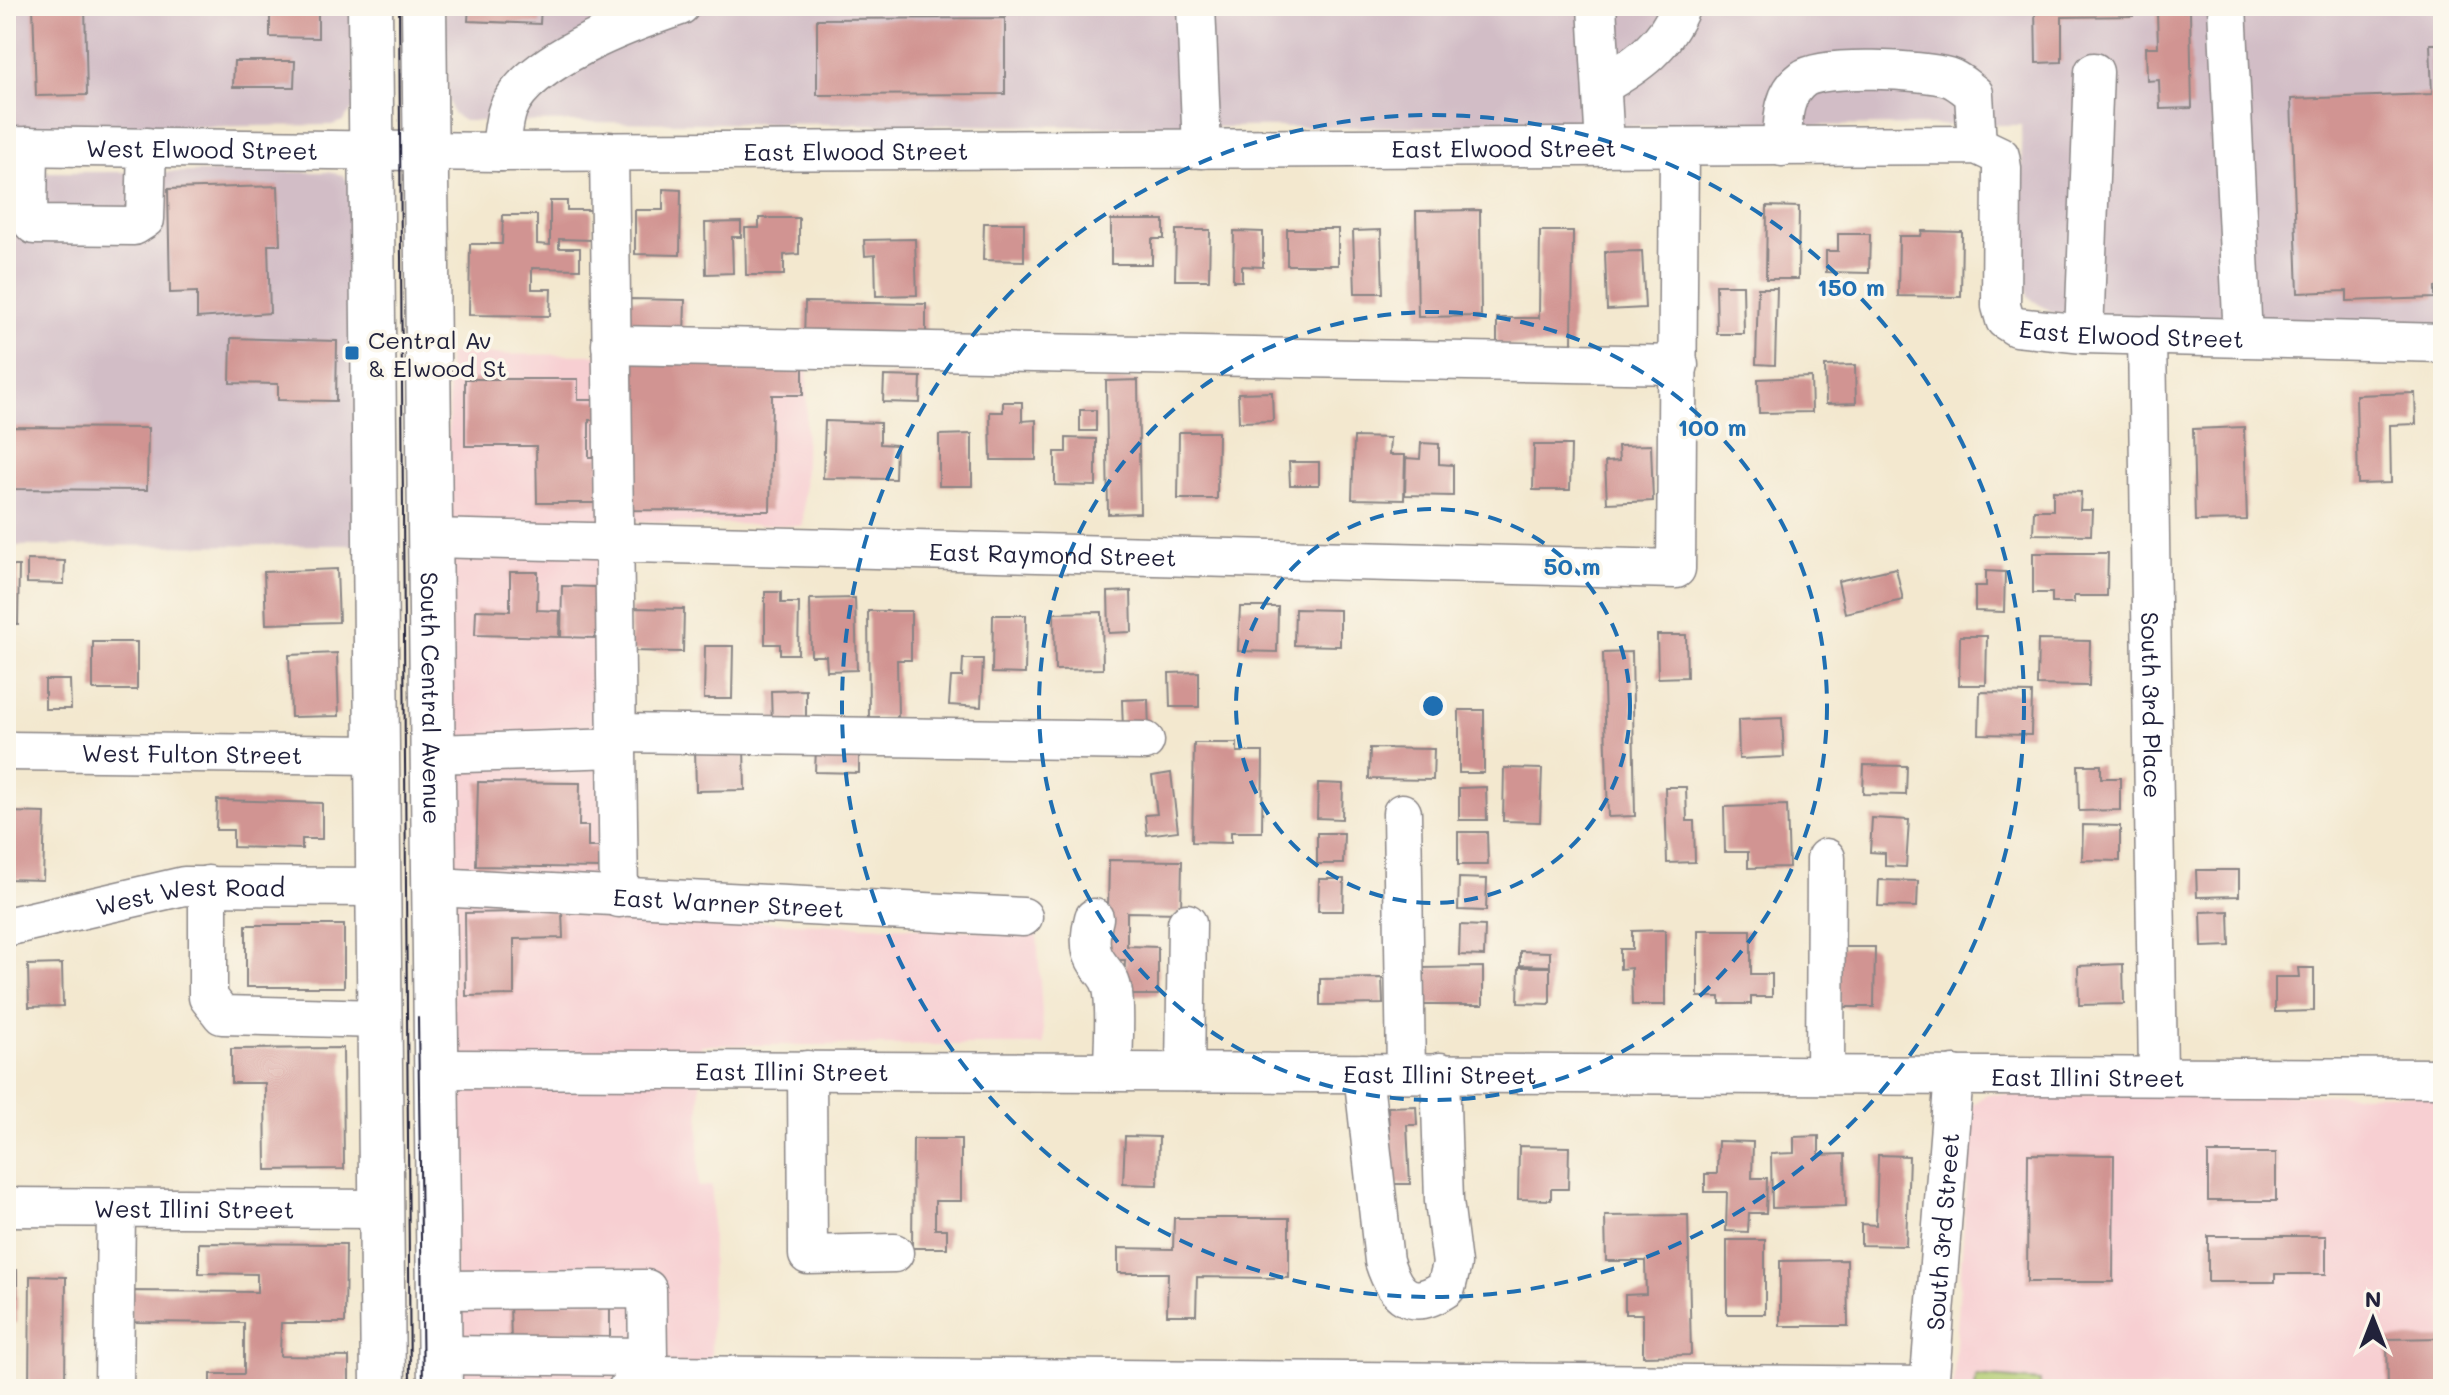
<svg xmlns="http://www.w3.org/2000/svg" width="2449" height="1395" viewBox="0 0 2449 1395" font-family="Mali,sans-serif">
<rect width="100%" height="100%" fill="#fbf7ec"/>
<filter id="ink" filterUnits="userSpaceOnUse"><feTurbulence type="fractalNoise" baseFrequency=".0125" numOctaves="2"/><feDisplacementMap in="SourceGraphic" scale="16" xChannelSelector="R" yChannelSelector="G"/><feConvolveMatrix kernelMatrix="1 2 1 2 8 2 1 2 1" color-interpolation-filters="sRGB"/></filter>
<filter id="wash" filterUnits="userSpaceOnUse"><feTurbulence type="fractalNoise" baseFrequency=".006" numOctaves="4" result="noise"/><feDisplacementMap in="SourceGraphic" scale="32" xChannelSelector="R" yChannelSelector="G"/><feGaussianBlur stdDeviation="1.8" result="paint"/><feColorMatrix in="noise" values="0 0 0 0 0 0 0 0 0 0 0 0 0 0 0 0 0 1.4 0 .05"/><feComposite in="paint" operator="in"/></filter>
<g filter="url(#wash)">
<rect width="100%" height="100%" fill="#f3e8cf"/>
<g fill="#f7cfd2">
<path d="M 448,354 L 808,356 L 803,526 L 626,521 L 628,916 L 1037,933 L 1044,1045 L 701,1045 L 698,1187 L 712,1186 L 711,1387 L 989,1389 L 456,1389 Z"/>
<path d="M 1987,1094 L 2443,1095 L 2443,1389 L 1953,1389 L 1972,1105 Z"/>
</g>
<g fill="#d2bdc6">
<path d="M 6,6 L 355,6 L 354,108 L 343,121 L 332,125 L 6,129 Z"/>
<path d="M 444,6 L 2443,6 L 2443,328 L 2262,325 L 2052,313 L 2028,297 L 2024,278 L 2021,125 L 1200,127 L 464,121 L 453,114 L 448,97 Z"/>
<path d="M 6,172 L 328,172 L 343,175 L 351,185 L 361,545 L 6,546 Z"/>
</g>
<path fill="#b1cb70" stroke="#6a7656" stroke-width="2" d="M 1976,1376 L 2040,1381 L 2040,1389 L 1975,1389 Z"/>
<g id="blocks">
<g fill="#d19492">
<path d="M 33,6 L 85,6 L 87,95 L 36,96 Z"/>
<path d="M 270,6 L 318,6 L 318,38 L 270,37 Z"/>
<path d="M 469,6 L 541,6 L 540,24 L 468,21 Z"/>
<path d="M 2035,6 L 2133,6 L 2133,16 L 2062,17 L 2062,62 L 2036,63 Z"/>
<path d="M 2190,11 L 2192,108 L 2160,109 L 2159,80 L 2147,81 L 2146,47 L 2158,47 L 2157,12 Z"/>
<path d="M 1005,18 L 1005,94 L 817,95 L 817,19 Z"/>
<path d="M 2430,44 L 2443,44 L 2443,287 L 2435,287 L 2435,298 L 2347,301 L 2347,291 L 2298,293 L 2291,99 L 2432,94 Z"/>
<path d="M 234,61 L 295,61 L 294,87 L 233,87 Z"/>
<path d="M 278,186 L 280,245 L 268,245 L 270,313 L 197,318 L 197,292 L 170,293 L 168,189 Z"/>
<path d="M 663,189 L 681,190 L 680,255 L 635,254 L 635,210 L 663,210 Z"/>
<path d="M 550,201 L 567,201 L 567,210 L 592,210 L 592,240 L 559,239 L 559,248 L 580,248 L 580,269 L 532,268 L 532,289 L 551,289 L 550,316 L 469,315 L 470,244 L 502,244 L 503,215 L 537,215 L 537,244 L 550,245 Z"/>
<path d="M 1767,206 L 1799,207 L 1798,279 L 1766,279 Z"/>
<path d="M 1480,210 L 1481,316 L 1418,317 L 1416,211 Z"/>
<path d="M 759,218 L 799,218 L 799,254 L 784,255 L 784,275 L 746,275 L 745,228 L 759,228 Z"/>
<path d="M 1111,220 L 1164,220 L 1164,239 L 1152,239 L 1152,264 L 1111,264 Z"/>
<path d="M 741,222 L 741,237 L 732,237 L 733,273 L 706,274 L 705,223 Z"/>
<path d="M 984,223 L 1024,223 L 1024,261 L 983,260 Z"/>
<rect x="1287" y="229" width="51" height="36"/>
<path d="M 1176,230 L 1210,230 L 1209,280 L 1175,280 Z"/>
<path d="M 1381,230 L 1383,293 L 1355,293 L 1353,231 Z"/>
<path d="M 1234,231 L 1263,232 L 1263,267 L 1242,266 L 1242,281 L 1233,281 Z"/>
<path d="M 1540,231 L 1573,231 L 1572,346 L 1497,345 L 1497,318 L 1539,318 Z"/>
<path d="M 1922,231 L 1962,232 L 1961,297 L 1898,296 L 1899,236 L 1921,236 Z"/>
<path d="M 1838,234 L 1870,234 L 1869,273 L 1826,272 L 1826,251 L 1838,251 Z"/>
<path d="M 915,239 L 917,295 L 876,296 L 875,255 L 865,256 L 864,240 Z"/>
<path d="M 1642,251 L 1645,308 L 1607,310 L 1605,252 Z"/>
<path d="M 1716,285 L 1743,285 L 1744,334 L 1717,334 Z"/>
<path d="M 1758,288 L 1777,288 L 1775,365 L 1756,364 Z"/>
<path d="M 630,299 L 685,300 L 684,337 L 629,336 Z"/>
<path d="M 805,302 L 926,304 L 926,343 L 804,341 Z"/>
<path d="M 231,338 L 337,341 L 336,401 L 278,400 L 278,384 L 230,383 Z"/>
<path d="M 627,357 L 803,358 L 803,395 L 772,395 L 770,511 L 625,510 Z"/>
<path d="M 1855,365 L 1856,403 L 1826,404 L 1825,366 Z"/>
<path d="M 884,376 L 921,377 L 920,403 L 883,402 Z"/>
<path d="M 1811,377 L 1812,412 L 1759,413 L 1758,379 Z"/>
<path d="M 465,379 L 578,379 L 578,400 L 602,400 L 602,420 L 589,420 L 589,457 L 599,457 L 599,503 L 537,503 L 536,446 L 465,446 Z"/>
<path d="M 1138,380 L 1140,513 L 1108,514 L 1106,381 Z"/>
<path d="M 1272,392 L 1273,421 L 1239,422 L 1238,393 Z"/>
<path d="M 2415,393 L 2416,424 L 2390,425 L 2391,483 L 2358,484 L 2356,395 Z"/>
<path d="M 1003,402 L 1022,402 L 1022,421 L 1036,420 L 1036,460 L 991,460 L 990,412 L 1003,412 Z"/>
<rect x="1080" y="410" width="16" height="21"/>
<path d="M 825,421 L 880,423 L 880,444 L 896,445 L 895,479 L 823,478 Z"/>
<path d="M 6,427 L 148,428 L 147,490 L 6,489 Z"/>
<path d="M 2244,427 L 2247,520 L 2195,521 L 2193,429 Z"/>
<path d="M 1179,432 L 1218,432 L 1217,499 L 1178,499 Z"/>
<path d="M 972,434 L 972,486 L 939,486 L 939,435 Z"/>
<path d="M 1354,437 L 1390,438 L 1389,455 L 1405,455 L 1404,500 L 1352,499 Z"/>
<path d="M 1066,438 L 1096,439 L 1096,486 L 1055,485 L 1055,452 L 1066,452 Z"/>
<path d="M 1421,443 L 1439,444 L 1439,464 L 1453,465 L 1453,496 L 1405,495 L 1406,458 L 1420,459 Z"/>
<path d="M 1534,445 L 1571,445 L 1570,490 L 1533,490 Z"/>
<path d="M 1651,445 L 1653,501 L 1607,503 L 1605,462 L 1619,461 L 1618,446 Z"/>
<path d="M 1289,462 L 1319,462 L 1319,485 L 1290,485 Z"/>
<path d="M 2053,491 L 2081,492 L 2080,510 L 2092,510 L 2091,535 L 2033,534 L 2034,510 L 2053,510 Z"/>
<path d="M 2033,553 L 2108,553 L 2107,596 L 2074,596 L 2074,603 L 2052,603 L 2052,593 L 2033,593 Z"/>
<path d="M 27,560 L 65,561 L 64,584 L 27,583 Z"/>
<path d="M 6,566 L 19,566 L 18,624 L 6,624 Z"/>
<path d="M 1896,568 L 1903,600 L 1845,613 L 1838,581 Z"/>
<path d="M 337,569 L 339,622 L 266,624 L 264,572 Z"/>
<path d="M 1986,571 L 2005,572 L 2004,612 L 1975,611 L 1975,586 L 1986,586 Z"/>
<path d="M 510,572 L 538,572 L 537,610 L 560,611 L 559,637 L 475,635 L 476,610 L 510,611 Z"/>
<path d="M 562,586 L 596,587 L 596,638 L 561,637 Z"/>
<path d="M 1131,591 L 1132,632 L 1109,633 L 1108,592 Z"/>
<path d="M 765,592 L 781,592 L 781,603 L 799,603 L 798,654 L 780,654 L 780,644 L 765,644 Z"/>
<path d="M 855,598 L 857,670 L 827,671 L 826,656 L 811,656 L 810,599 Z"/>
<path d="M 1240,607 L 1278,607 L 1277,652 L 1238,651 Z"/>
<path d="M 631,608 L 684,609 L 683,652 L 630,651 Z"/>
<path d="M 1295,609 L 1340,610 L 1340,646 L 1294,645 Z"/>
<path d="M 868,611 L 911,611 L 911,660 L 897,660 L 898,717 L 869,717 Z"/>
<path d="M 1102,612 L 1103,669 L 1055,670 L 1054,613 Z"/>
<path d="M 993,615 L 1026,615 L 1025,674 L 992,673 Z"/>
<path d="M 1657,635 L 1686,635 L 1687,677 L 1658,678 Z"/>
<path d="M 1960,636 L 1987,636 L 1986,685 L 1959,685 Z"/>
<path d="M 2038,640 L 2090,641 L 2089,686 L 2037,685 Z"/>
<rect x="93" y="642" width="44" height="48"/>
<path d="M 705,646 L 733,646 L 732,699 L 704,699 Z"/>
<path d="M 1632,652 L 1635,816 L 1608,817 L 1603,653 Z"/>
<path d="M 337,653 L 339,716 L 291,717 L 289,655 Z"/>
<path d="M 963,659 L 983,659 L 981,707 L 949,705 L 951,677 L 962,677 Z"/>
<path d="M 1199,672 L 1199,707 L 1170,707 L 1169,673 Z"/>
<path d="M 45,680 L 70,680 L 71,709 L 45,709 Z"/>
<path d="M 806,690 L 806,725 L 772,725 L 771,691 Z"/>
<path d="M 1980,692 L 2032,693 L 2031,735 L 1979,734 Z"/>
<path d="M 1148,699 L 1149,730 L 1123,730 L 1122,700 Z"/>
<rect x="1459" y="710" width="25" height="63"/>
<path d="M 1782,718 L 1784,757 L 1739,759 L 1738,720 Z"/>
<path d="M 1194,743 L 1237,743 L 1237,752 L 1263,752 L 1262,832 L 1231,832 L 1231,843 L 1192,842 Z"/>
<path d="M 744,746 L 745,790 L 696,791 L 695,747 Z"/>
<path d="M 816,748 L 859,749 L 859,773 L 815,772 Z"/>
<path d="M 1370,748 L 1434,749 L 1433,780 L 1369,779 Z"/>
<path d="M 1864,765 L 1907,766 L 1906,795 L 1863,794 Z"/>
<path d="M 2078,765 L 2101,765 L 2101,778 L 2120,778 L 2120,810 L 2079,811 Z"/>
<path d="M 1504,768 L 1542,769 L 1540,822 L 1503,821 Z"/>
<path d="M 1171,773 L 1178,831 L 1147,835 L 1145,815 L 1157,814 L 1152,776 Z"/>
<path d="M 478,782 L 580,783 L 579,826 L 588,826 L 588,847 L 599,847 L 599,868 L 476,866 Z"/>
<path d="M 1318,783 L 1343,784 L 1342,819 L 1317,818 Z"/>
<path d="M 1486,787 L 1487,820 L 1459,820 L 1459,788 Z"/>
<path d="M 1665,787 L 1686,787 L 1687,821 L 1694,821 L 1695,862 L 1667,863 Z"/>
<path d="M 217,800 L 322,803 L 322,839 L 302,839 L 302,849 L 233,847 L 233,830 L 216,830 Z"/>
<path d="M 1787,805 L 1789,867 L 1748,868 L 1748,852 L 1725,852 L 1724,807 Z"/>
<path d="M 10,812 L 45,813 L 43,880 L 8,879 Z"/>
<path d="M 1872,818 L 1909,820 L 1906,867 L 1885,866 L 1885,853 L 1870,852 Z"/>
<path d="M 2083,825 L 2120,826 L 2120,861 L 2082,860 Z"/>
<path d="M 1458,832 L 1487,832 L 1488,865 L 1458,865 Z"/>
<path d="M 1317,833 L 1344,833 L 1343,864 L 1317,864 Z"/>
<path d="M 1109,860 L 1182,861 L 1181,913 L 1127,912 L 1127,946 L 1158,947 L 1158,995 L 1124,995 L 1125,960 L 1107,960 Z"/>
<path d="M 2196,870 L 2239,870 L 2239,896 L 2197,897 Z"/>
<path d="M 1459,878 L 1487,879 L 1486,911 L 1458,910 Z"/>
<path d="M 1319,879 L 1344,879 L 1343,911 L 1318,911 Z"/>
<path d="M 1879,880 L 1918,881 L 1917,907 L 1878,906 Z"/>
<path d="M 562,911 L 563,938 L 514,939 L 514,995 L 466,996 L 465,913 Z"/>
<path d="M 2229,911 L 2230,946 L 2202,947 L 2201,912 Z"/>
<rect x="246" y="925" width="98" height="62"/>
<path d="M 1460,925 L 1485,926 L 1484,956 L 1459,955 Z"/>
<path d="M 1665,930 L 1665,1005 L 1632,1005 L 1631,968 L 1620,969 L 1620,949 L 1632,949 L 1632,931 Z"/>
<path d="M 1698,930 L 1751,930 L 1751,974 L 1772,974 L 1772,997 L 1751,997 L 1751,1004 L 1720,1004 L 1720,997 L 1698,997 Z"/>
<path d="M 1839,947 L 1875,947 L 1874,1007 L 1839,1007 Z"/>
<path d="M 1520,951 L 1550,952 L 1550,966 L 1520,965 Z"/>
<path d="M 62,964 L 63,1006 L 29,1007 L 28,965 Z"/>
<path d="M 2123,964 L 2124,1004 L 2079,1005 L 2078,966 Z"/>
<path d="M 1483,967 L 1483,1005 L 1423,1005 L 1422,968 Z"/>
<path d="M 1519,967 L 1550,967 L 1550,1004 L 1518,1003 Z"/>
<path d="M 2298,968 L 2314,968 L 2314,1011 L 2275,1012 L 2275,977 L 2299,977 Z"/>
<path d="M 1382,978 L 1383,1004 L 1320,1005 L 1320,979 Z"/>
<path d="M 343,1048 L 344,1169 L 266,1170 L 265,1083 L 231,1083 L 231,1049 Z"/>
<path d="M 1416,1106 L 1417,1125 L 1407,1125 L 1410,1184 L 1391,1184 L 1388,1107 Z"/>
<path d="M 1125,1136 L 1159,1137 L 1158,1185 L 1123,1184 Z"/>
<path d="M 1819,1136 L 1819,1155 L 1845,1154 L 1846,1206 L 1772,1208 L 1771,1154 L 1794,1153 L 1794,1137 Z"/>
<path d="M 913,1139 L 961,1139 L 961,1201 L 935,1201 L 935,1229 L 947,1229 L 947,1248 L 912,1248 Z"/>
<path d="M 1718,1141 L 1753,1142 L 1752,1178 L 1767,1178 L 1766,1213 L 1749,1213 L 1748,1232 L 1726,1231 L 1727,1192 L 1705,1192 L 1705,1174 L 1717,1174 Z"/>
<path d="M 1519,1146 L 1569,1147 L 1568,1189 L 1551,1189 L 1551,1200 L 1518,1199 Z"/>
<rect x="2208" y="1153" width="68" height="48"/>
<path d="M 2028,1154 L 2114,1155 L 2113,1282 L 2027,1282 Z"/>
<path d="M 1878,1155 L 1909,1156 L 1906,1246 L 1861,1245 L 1861,1224 L 1876,1225 Z"/>
<path d="M 1688,1215 L 1691,1355 L 1643,1356 L 1643,1314 L 1625,1314 L 1625,1295 L 1646,1294 L 1645,1261 L 1606,1261 L 1605,1216 Z"/>
<path d="M 1174,1218 L 1289,1218 L 1289,1278 L 1197,1277 L 1196,1315 L 1167,1315 L 1168,1273 L 1118,1273 L 1118,1248 L 1173,1249 Z"/>
<path d="M 2208,1236 L 2326,1236 L 2326,1274 L 2275,1274 L 2275,1282 L 2208,1282 Z"/>
<rect x="1727" y="1240" width="38" height="74"/>
<path d="M 199,1243 L 346,1244 L 345,1323 L 281,1323 L 280,1356 L 349,1357 L 349,1389 L 211,1389 L 211,1374 L 244,1374 L 244,1323 L 130,1322 L 130,1291 L 257,1292 L 257,1274 L 199,1273 Z"/>
<path d="M 1847,1260 L 1848,1326 L 1780,1326 L 1780,1261 Z"/>
<rect x="6" y="1270" width="11" height="53"/>
<path d="M 30,1276 L 66,1277 L 65,1389 L 29,1389 Z"/>
<path d="M 610,1301 L 610,1341 L 511,1343 L 510,1302 Z"/>
<path d="M 2443,1338 L 2443,1389 L 2388,1389 L 2387,1339 Z"/>
</g>
</g>
</g>
<g filter="url(#ink)">
<use href="#blocks" fill-opacity="0" stroke="#8a8585" stroke-width="2"/>
<g fill="none" stroke-linecap="round" stroke-linejoin="round">
<defs>
<g id="minor">
<path d="M 1196,6 L 1202,149"/>
<path d="M 1597,6 L 1605,147"/>
<path d="M 2227,6 L 2243,338"/>
<path d="M 1602,85 C 1638,65 1665,46 1681,6"/>
<path id="s1" d="M 6,146 L 500,152 L 1977,145 L 2000,156 L 2002,168 L 2001,306 L 2005,320 L 2016,327 L 2084,334 L 2443,343"/>
<path d="M 29,146 L 28,218 L 34,225 L 134,226 L 145,219 L 147,147"/>
<path d="M 1782,147 C 1783,122 1781,95 1803,79 C 1823,64 1924,70 1948,77 C 1958,80 1966,88 1974,94 L 1977,145"/>
<path d="M 609,151 L 619,898"/>
<path d="M 500,152 C 503,139 503,122 508,109 C 528,60 632,22 680,6"/>
<path d="M 2084,334 L 2094,72"/>
<path id="s2" d="M 2147,335 L 2158,1076"/>
<path d="M 611,345 L 1679,365"/>
<path id="s3" d="M 431,538 L 1676,569 L 1679,147"/>
<path d="M 617,733 L 1145,741"/>
<path id="s4" d="M 6,751 L 378,755"/>
<path d="M 434,754 L 617,748"/>
<path d="M 1402,813 L 1406,1073"/>
<path d="M 208,885 L 208,997 L 222,1015 L 380,1019"/>
<path id="s5" d="M 435,887 L 1023,917"/>
<path d="M 1094,918 C 1081,969 1110,963 1113,994 C 1116,1019 1113,1046 1113,1072"/>
<path id="s6" d="M 6,927 L 184,886 L 379,887"/>
<path id="s7" d="M 436,1069 L 2443,1078"/>
<path d="M 807,1070 L 808,1255 L 894,1253"/>
<path d="M 1185,1072 L 1187,923"/>
<path d="M 1363,1073 L 1384,1261 C 1395,1296 1411,1312 1446,1288 L 1452,1264 L 1444,1201 L 1440,1072"/>
<path d="M 1825,1075 L 1826,858"/>
<path id="s8" d="M 6,1207 L 382,1209"/>
<path d="M 439,1290 L 647,1289 L 648,1357 L 439,1355"/>
<path d="M 114,1389 L 116,1208"/>
<path d="M 627,1389 L 635,1379 L 651,1375 L 1929,1386"/>
<path id="s9" d="M 1929,1389 L 1954,1075"/>
</g>
<g id="major">
<path d="M 370,6 L 383,1389"/>
<path id="s10" d="M 424,6 L 440,1389"/>
</g>
</defs>
<use href="#minor" stroke="#8a8585" stroke-width="41"/>
<use href="#major" stroke="#8a8585" stroke-width="47"/>
<use href="#minor" stroke="#fff" stroke-width="38"/>
<use href="#major" stroke="#fff" stroke-width="44"/>
<g stroke="#22223b" stroke-width="2">
<path d="M 399,6 L 410,1389"/>
<path d="M 418,1017 L 423,1389"/>
</g>
</g>
</g>
<g fill="none" stroke="#1f6fb2" stroke-width="4" stroke-dasharray="14 10">
<circle cx="1433" cy="706" r="197"/>
<circle cx="1433" cy="706" r="394"/>
<circle cx="1433" cy="706" r="591"/>
</g>
<rect fill="#1f6fb2" stroke="#fbf7ec" stroke-width="3" x="344" y="345" width="16" height="16" rx="4"/>
<g text-anchor="middle" dominant-baseline="central" stroke-width="7" stroke-linejoin="round" paint-order="stroke">
<g font-size="24" fill="#22223b" stroke="#fbf7ec">
<text stroke="none"><textPath href="#s1" startOffset="196">West Elwood Street</textPath></text>
<text stroke="none"><textPath href="#s1" startOffset="1498">East Elwood Street</textPath></text>
<text stroke="none"><textPath href="#s1" startOffset="850">East Elwood Street</textPath></text>
<text stroke="none"><textPath href="#s1" startOffset="2290">East Elwood Street</textPath></text>
<text stroke="none"><textPath href="#s3" startOffset="622">East Raymond Street</textPath></text>
<text stroke="none"><textPath href="#s10" startOffset="692">South Central Avenue</textPath></text>
<text stroke="none"><textPath href="#s2" startOffset="370">South 3rd Place</textPath></text>
<text stroke="none"><textPath href="#s4" startOffset="186">West Fulton Street</textPath></text>
<text stroke="none"><textPath href="#s6" startOffset="188">West West Road</textPath></text>
<text stroke="none"><textPath href="#s5" startOffset="294">East Warner Street</textPath></text>
<text stroke="none"><textPath href="#s7" startOffset="356">East Illini Street</textPath></text>
<text stroke="none"><textPath href="#s7" startOffset="1004">East Illini Street</textPath></text>
<text stroke="none"><textPath href="#s7" startOffset="1652">East Illini Street</textPath></text>
<text stroke="none"><textPath href="#s8" startOffset="188">West Illini Street</textPath></text>
<text stroke="none"><textPath href="#s9" startOffset="158">South 3rd Street</textPath></text>
</g>
<g font-size="24" fill="#22223b" stroke="#fbf7ec" text-anchor="start">
<text x="368" y="339">Central Av<tspan x="368" dy="28">&amp; Elwood St</tspan></text>
</g>
</g>
<circle cx="1433" cy="706" r="12" fill="#1f6fb2" stroke="#fbf7ec" stroke-width="4"/>
<g font-size="24" text-anchor="middle" font-weight="bold" fill="#1f6fb2" stroke="#fbf7ec" stroke-width="7" stroke-linejoin="round" paint-order="stroke">
<text x="1851" y="296">150 m</text>
<text x="1712" y="436">100 m</text>
<text x="1572" y="575">50 m</text>
</g>
<rect width="2449" height="1395" fill="none" stroke="#fbf7ec" stroke-width="32"/>
<g transform="translate(2373 1319)" stroke="#fbf7ec" stroke-width="6" paint-order="stroke">
<path d="M0-6L14 30L0 20L-14 30Z" fill="#22223b"/>
<text y="-12" font-size="22" font-weight="bold" text-anchor="middle" fill="#22223b">N</text>
</g>
</svg>
